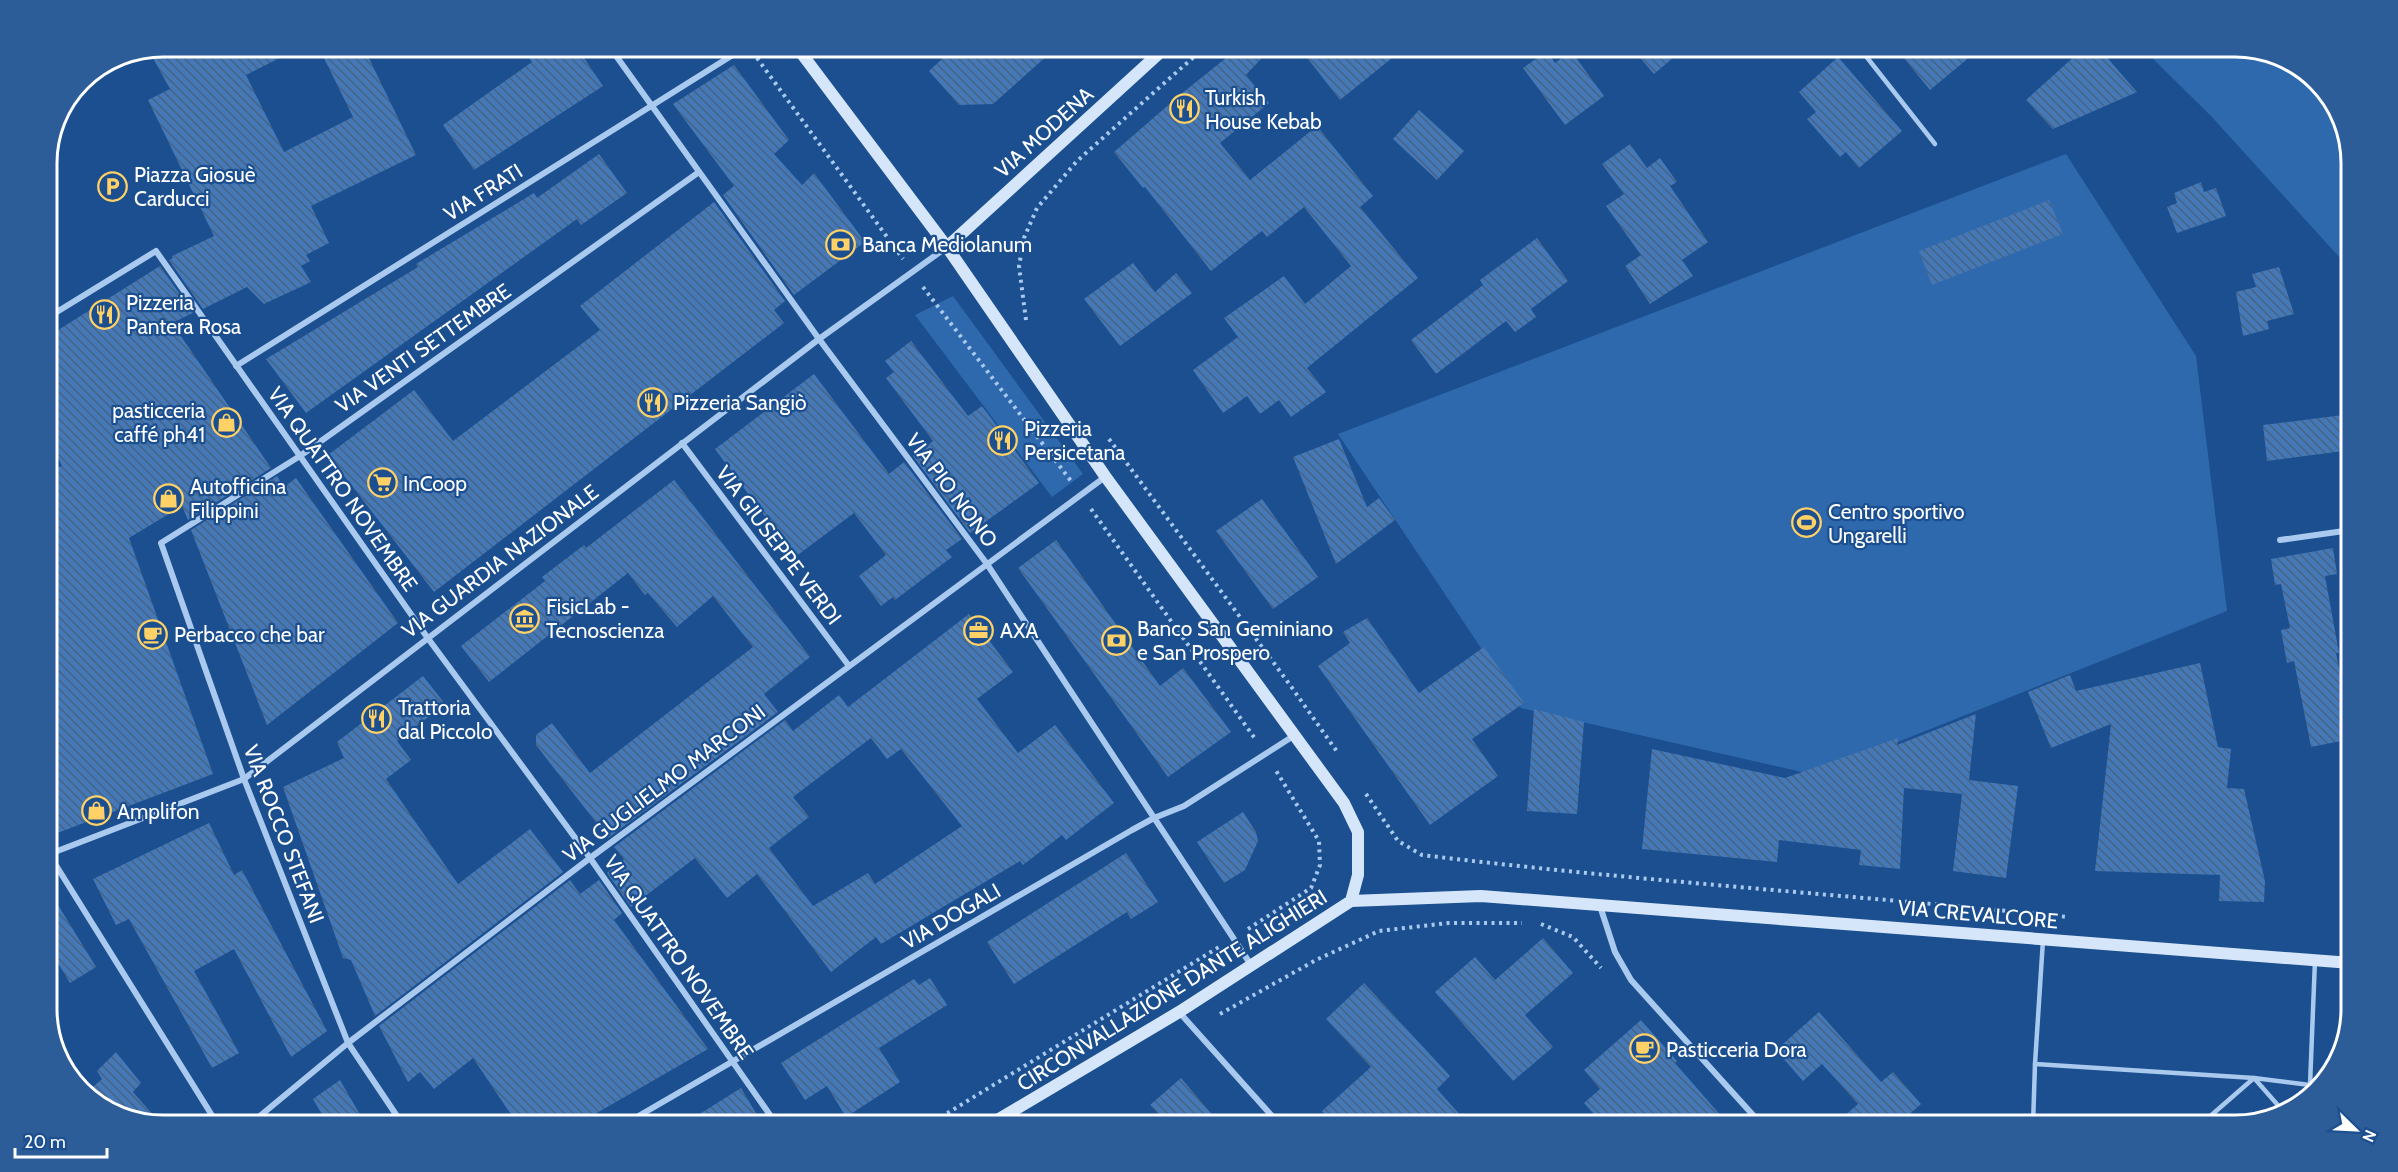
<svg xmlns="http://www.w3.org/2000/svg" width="2398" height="1172" viewBox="0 0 2398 1172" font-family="Cabin,sans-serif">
<defs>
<pattern id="building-back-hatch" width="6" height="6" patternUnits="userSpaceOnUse" patternTransform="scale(1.5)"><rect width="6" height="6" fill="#4478b7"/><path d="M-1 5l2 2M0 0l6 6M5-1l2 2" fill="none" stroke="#486282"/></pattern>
</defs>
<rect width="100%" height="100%" fill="#1b4f8f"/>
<g fill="#2e69ad">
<path d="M 2141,47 L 2235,47 L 2286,58 L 2332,98 L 2351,156 L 2351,270 L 2211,116 Z"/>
<path d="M 2066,154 L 2196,356 L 2227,611 L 1815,775 L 1521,708 L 1338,434 Z"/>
<path d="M 953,296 L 1083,474 L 1052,497 L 915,315 Z"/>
</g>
<g fill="url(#building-back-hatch)" fill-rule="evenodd">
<path d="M 163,46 L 303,46 L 246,75 L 284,152 L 353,117 L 318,46 L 363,46 L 416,155 L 311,206 L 329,243 L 306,255 L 310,261 L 301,266 L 311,282 L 264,304 L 247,287 L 203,309 L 169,260 L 173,258 L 172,256 L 214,236 L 148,100 L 170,89 L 148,49 Z"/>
<path d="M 521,46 L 576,46 L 603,86 L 474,170 L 443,125 L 532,62 Z"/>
<path d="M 956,46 L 1058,46 L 993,104 L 959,105 L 929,71 Z"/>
<path d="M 1241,46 L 1273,46 L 1246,75 L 1269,103 L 1220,143 L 1250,180 L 1317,126 L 1373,196 L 1360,207 L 1418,278 L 1307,368 L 1326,392 L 1291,417 L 1279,400 L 1260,414 L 1247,396 L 1223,413 L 1193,370 L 1238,337 L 1224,318 L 1284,276 L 1305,304 L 1351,266 L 1304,207 L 1267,237 L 1262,231 L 1211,271 L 1145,187 L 1143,188 L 1114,152 L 1181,94 Z"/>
<path d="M 1298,46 L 1407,46 L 1340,100 Z"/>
<path d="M 1630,46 L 1687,46 L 1654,74 Z"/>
<path d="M 1894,46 L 1983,46 L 1930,90 Z"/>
<path d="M 2086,46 L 2097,46 L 2137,92 L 2053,129 L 2026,100 Z"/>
<path d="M 1547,51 L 1555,63 L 1571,51 L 1604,96 L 1565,125 L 1523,68 Z"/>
<path d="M 1838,57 L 1902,131 L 1859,168 L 1846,152 L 1840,157 L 1807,119 L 1816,112 L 1799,92 Z"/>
<path d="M 734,65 L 789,140 L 774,154 L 802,185 L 814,173 L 865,242 L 794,295 L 723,195 L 734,186 L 673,104 Z"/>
<path d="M 1419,110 L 1464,151 L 1437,180 L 1393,139 Z"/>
<path d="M 1630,144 L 1647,168 L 1660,158 L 1677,182 L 1670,186 L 1708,242 L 1682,260 L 1693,276 L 1650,304 L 1625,266 L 1641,255 L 1606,206 L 1624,194 L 1602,164 Z"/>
<path d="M 599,154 L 627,193 L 581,225 L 577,219 L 306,413 L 266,359 L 418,267 L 416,264 L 534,193 L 537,198 Z"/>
<path d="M 2201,182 L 2204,192 L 2216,188 L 2226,216 L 2177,233 L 2167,207 L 2177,203 L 2174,193 Z"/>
<path d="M 2049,200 L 2063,234 L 1932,285 L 1919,251 Z"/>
<path d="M 714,202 L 785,301 L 774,310 L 784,323 L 434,592 L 328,455 L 414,390 L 453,441 L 600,330 L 580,306 Z"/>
<path d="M 1537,238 L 1568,281 L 1531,309 L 1536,317 L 1515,332 L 1506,321 L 1436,374 L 1411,340 L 1483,285 L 1480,280 Z"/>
<path d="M 1133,263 L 1155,292 L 1176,273 L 1192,293 L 1120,346 L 1084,299 Z"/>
<path d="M 160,266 L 193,313 L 172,323 L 271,468 L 188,520 L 182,506 L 129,538 L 213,774 L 47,837 L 47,610 L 53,608 L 47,588 L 47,471 L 62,466 L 47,434 L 47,337 Z"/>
<path d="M 2279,267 L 2294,314 L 2267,321 L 2269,329 L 2243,336 L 2236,292 L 2256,287 L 2252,274 Z"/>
<path d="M 911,341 L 968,416 L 982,406 L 1039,483 L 970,533 L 913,456 L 933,441 L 886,378 L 894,372 L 885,361 Z"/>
<path d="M 814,374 L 889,474 L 904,462 L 962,539 L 946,550 L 952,557 L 895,600 L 893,597 L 881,606 L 859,576 L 886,555 L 854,513 L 795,557 L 715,449 Z"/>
<path d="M 2351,414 L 2351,450 L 2267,461 L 2263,425 Z"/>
<path d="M 1339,439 L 1367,507 L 1379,498 L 1395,520 L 1336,564 L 1293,457 Z"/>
<path d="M 277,476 L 284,487 L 296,478 L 398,623 L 267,725 L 191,530 Z"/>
<path d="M 674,480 L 810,657 L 764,694 L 778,712 L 608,838 L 536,745 L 536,735 L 552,723 L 590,773 L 753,647 L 713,596 L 677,627 L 648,593 L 645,595 L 628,573 L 489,682 L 461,646 L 545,581 L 542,577 L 584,545 L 586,548 Z"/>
<path d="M 1262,499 L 1318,577 L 1273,609 L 1216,531 Z"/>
<path d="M 1056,540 L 1160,686 L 1183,668 L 1231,732 L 1168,777 L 1018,568 Z"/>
<path d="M 2333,548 L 2337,574 L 2325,576 L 2339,653 L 2336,653 L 2351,728 L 2351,739 L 2311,747 L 2294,661 L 2287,663 L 2281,630 L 2290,628 L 2281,584 L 2275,585 L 2271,559 Z"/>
<path d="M 969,614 L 1013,672 L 977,699 L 1018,753 L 1055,725 L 1114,803 L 1066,840 L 1062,835 L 1023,865 L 1020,861 L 881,944 L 876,937 L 831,972 L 757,874 L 727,898 L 695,858 L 631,907 L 607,873 L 624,859 L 614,847 L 785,720 L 793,731 L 839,695 L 848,707 ZM 871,738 L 887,759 L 901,749 L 962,826 L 875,884 L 868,873 L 813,906 L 769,848 L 809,817 L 793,797 Z"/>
<path d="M 1367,618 L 1419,693 L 1484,647 L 1524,703 L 1472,739 L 1498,776 L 1430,825 L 1318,666 L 1350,643 L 1343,632 Z"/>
<path d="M 2200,663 L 2218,747 L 2231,749 L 2227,788 L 2244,789 L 2265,881 L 2264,902 L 2219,901 L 2220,875 L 2095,871 L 2111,724 L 2051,748 L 2028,692 L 2070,675 L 2076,691 Z"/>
<path d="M 423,676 L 445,704 L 397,741 L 411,760 L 386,779 L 458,884 L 530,829 L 563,872 L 375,1016 L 351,960 L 343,958 L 283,787 L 344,758 L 337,742 Z"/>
<path d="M 1534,709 L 1584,722 L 1577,814 L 1527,811 Z"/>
<path d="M 1976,714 L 1969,780 L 2018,786 L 2006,878 L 1953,871 L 1962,794 L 1904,788 L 1900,869 L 1859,865 L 1861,850 L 1779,840 L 1777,862 L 1642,849 L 1652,749 L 1785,778 L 1898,738 L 1897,745 Z"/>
<path d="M 1243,812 L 1256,832 L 1258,841 L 1245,870 L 1224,883 L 1197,842 Z"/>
<path d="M 209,823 L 234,875 L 242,870 L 327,1031 L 291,1057 L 234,949 L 194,971 L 239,1053 L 212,1068 L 129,919 L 116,925 L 93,879 Z"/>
<path d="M 1126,853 L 1158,902 L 1131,919 L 1127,912 L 1014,984 L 987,942 Z"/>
<path d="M 570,880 L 580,894 L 599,880 L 622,913 L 614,920 L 708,1049 L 576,1125 L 518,1125 L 473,1058 L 434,1089 L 420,1072 L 408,1082 L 379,1026 Z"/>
<path d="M 47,887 L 96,967 L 70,983 L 47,945 Z"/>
<path d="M 1543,938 L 1573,973 L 1525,1015 L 1553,1047 L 1513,1081 L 1435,992 L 1475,957 L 1495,980 Z"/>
<path d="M 930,978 L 947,1005 L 879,1048 L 900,1082 L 846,1117 L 827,1086 L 805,1100 L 781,1063 L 914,979 L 919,985 Z"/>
<path d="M 1364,983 L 1450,1076 L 1437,1089 L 1469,1125 L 1334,1125 L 1322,1111 L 1371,1067 L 1326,1019 Z"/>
<path d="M 1819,1012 L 1881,1082 L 1893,1072 L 1921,1104 L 1897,1125 L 1834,1125 L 1858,1104 L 1822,1064 L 1803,1081 L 1776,1050 Z"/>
<path d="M 1641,1020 L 1677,1061 L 1675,1063 L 1729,1125 L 1604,1125 L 1584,1103 L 1600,1089 L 1584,1070 Z"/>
<path d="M 116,1052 L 141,1083 L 133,1092 L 162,1125 L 112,1114 L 87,1092 L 102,1079 L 97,1071 Z"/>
<path d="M 1181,1078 L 1221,1125 L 1169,1125 L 1150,1105 Z"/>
<path d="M 340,1080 L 366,1125 L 328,1125 L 313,1099 Z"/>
<path d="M 741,1088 L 763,1125 L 682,1125 Z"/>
</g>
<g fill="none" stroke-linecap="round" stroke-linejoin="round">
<g stroke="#a9c9ee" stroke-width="4" stroke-dasharray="3 4.5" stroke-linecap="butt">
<path d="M 757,58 L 903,259"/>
<path d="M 923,287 L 1071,481"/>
<path d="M 1026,320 L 1019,266 L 1024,238 L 1037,208 L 1077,161 L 1206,46"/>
<path d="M 1109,439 L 1290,685 L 1338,753"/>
<path d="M 1091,509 L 1256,740"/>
<path d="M 1366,794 L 1398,841 L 1422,855 C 1636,881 1852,895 2068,917"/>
<path d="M 1541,924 L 1573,937 L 1601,968"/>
<path d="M 1248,929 L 1311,888 L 1320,865 L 1319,841 L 1275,769"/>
<path d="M 1220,1014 L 1316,960 L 1379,931 L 1448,923 L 1522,923"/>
<path d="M 928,1125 L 1219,947"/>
</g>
<g stroke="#a9c9ee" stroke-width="4.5">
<path d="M 1858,46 L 1935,144"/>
<path d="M 2043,940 L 2035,1064 L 2254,1078 L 2283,1111"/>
<path d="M 2315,960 L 2310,1085 L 2317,1086"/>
<path d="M 2033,1125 L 2035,1064"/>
<path d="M 2200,1125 L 2254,1078 L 2310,1085"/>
</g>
<g stroke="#a9c9ee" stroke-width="6">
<path d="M 609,46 L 819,339 L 987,564 L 1251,965"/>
<path d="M 47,301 L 54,314"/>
<path d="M 47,318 L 156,251 L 427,637 L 590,858 L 777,1125"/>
<path d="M 236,366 L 747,46"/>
<path d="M 682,443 L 849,666"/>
<path d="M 2280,540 L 2351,530"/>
<path d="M 47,851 L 218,1125"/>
<path d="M 47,855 L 244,779 L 819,339 L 947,247"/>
<path d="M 1600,906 L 1615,952 L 1631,980 L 1762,1125"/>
<path d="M 1179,1012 L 1280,1125"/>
<path d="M 249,1125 L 348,1043 L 590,858 L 1105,477"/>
<path d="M 403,1125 L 348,1043 L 244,779 L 161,543 L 300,456 L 699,172"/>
<path d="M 623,1125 L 1132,830 L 1154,818 L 1184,806 L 1295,735"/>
</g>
<g stroke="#d6e6fa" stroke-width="12">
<path d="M 796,46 L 947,247 L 1105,476 L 1344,803 L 1358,832 L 1358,875 L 1351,901 L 1179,1012 L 989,1125"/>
<path d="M 947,247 L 1167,46"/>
<path d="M 1351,901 L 1481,896 L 2351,963"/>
</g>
</g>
<defs>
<symbol id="restaurant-ring" viewBox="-11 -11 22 22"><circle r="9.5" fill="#1b4f8f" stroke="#ffd166" stroke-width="1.5"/><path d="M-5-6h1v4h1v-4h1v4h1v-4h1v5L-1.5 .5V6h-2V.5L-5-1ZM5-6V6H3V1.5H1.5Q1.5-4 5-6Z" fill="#ffd166"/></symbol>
<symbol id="parking-ring" viewBox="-11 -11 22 22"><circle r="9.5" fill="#1b4f8f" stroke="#ffd166" stroke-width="1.5"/><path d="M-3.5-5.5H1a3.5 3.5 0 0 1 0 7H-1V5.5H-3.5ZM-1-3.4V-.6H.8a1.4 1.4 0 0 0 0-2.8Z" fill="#ffd166"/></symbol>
<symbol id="bank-ring" viewBox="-11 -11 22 22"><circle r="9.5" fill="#1b4f8f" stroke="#ffd166" stroke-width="1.5"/><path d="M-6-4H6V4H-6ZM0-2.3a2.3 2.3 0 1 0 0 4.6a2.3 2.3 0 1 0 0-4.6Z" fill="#ffd166"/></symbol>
<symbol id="shop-ring" viewBox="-11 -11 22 22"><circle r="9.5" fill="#1b4f8f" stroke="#ffd166" stroke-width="1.5"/><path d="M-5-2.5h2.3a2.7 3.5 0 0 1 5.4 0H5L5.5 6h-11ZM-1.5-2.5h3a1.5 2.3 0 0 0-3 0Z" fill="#ffd166"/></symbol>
<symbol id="supermarket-ring" viewBox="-11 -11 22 22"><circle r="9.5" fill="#1b4f8f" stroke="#ffd166" stroke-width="1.5"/><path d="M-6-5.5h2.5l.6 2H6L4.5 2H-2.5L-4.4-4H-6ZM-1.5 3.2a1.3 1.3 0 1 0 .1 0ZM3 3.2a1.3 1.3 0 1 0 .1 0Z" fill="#ffd166"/></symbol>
<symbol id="stadium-ring" viewBox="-11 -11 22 22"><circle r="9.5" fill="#1b4f8f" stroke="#ffd166" stroke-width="1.5"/><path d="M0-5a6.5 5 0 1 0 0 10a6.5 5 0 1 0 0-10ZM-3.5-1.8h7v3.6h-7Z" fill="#ffd166"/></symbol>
<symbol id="museum-ring" viewBox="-11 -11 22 22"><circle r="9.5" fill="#1b4f8f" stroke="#ffd166" stroke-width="1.5"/><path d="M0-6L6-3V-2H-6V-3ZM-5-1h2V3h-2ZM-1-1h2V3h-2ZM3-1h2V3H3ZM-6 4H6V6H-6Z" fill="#ffd166"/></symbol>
<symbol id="office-ring" viewBox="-11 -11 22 22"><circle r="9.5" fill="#1b4f8f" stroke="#ffd166" stroke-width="1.5"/><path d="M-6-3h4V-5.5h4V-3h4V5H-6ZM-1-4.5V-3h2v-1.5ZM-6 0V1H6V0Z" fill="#ffd166"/></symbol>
<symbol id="cafe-ring" viewBox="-11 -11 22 22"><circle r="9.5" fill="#1b4f8f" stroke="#ffd166" stroke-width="1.5"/><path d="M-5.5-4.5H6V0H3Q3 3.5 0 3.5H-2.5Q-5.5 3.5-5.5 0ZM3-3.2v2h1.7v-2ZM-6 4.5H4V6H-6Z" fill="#ffd166"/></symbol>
</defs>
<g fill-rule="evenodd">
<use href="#restaurant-ring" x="1168" y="92" width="33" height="33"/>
<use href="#parking-ring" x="96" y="170" width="33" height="33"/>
<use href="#bank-ring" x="824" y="228" width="33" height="33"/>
<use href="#restaurant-ring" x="88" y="298" width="33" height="33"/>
<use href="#restaurant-ring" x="636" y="386" width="33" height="33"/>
<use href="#shop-ring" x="210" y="406" width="33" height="33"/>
<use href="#restaurant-ring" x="986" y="424" width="33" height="33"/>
<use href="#supermarket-ring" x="366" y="466" width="33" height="33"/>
<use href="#shop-ring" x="152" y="482" width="33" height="33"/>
<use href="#stadium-ring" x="1790" y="506" width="33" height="33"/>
<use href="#museum-ring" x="508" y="602" width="33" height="33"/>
<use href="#office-ring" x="962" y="614" width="33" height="33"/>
<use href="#cafe-ring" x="136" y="618" width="33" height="33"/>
<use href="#bank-ring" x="1100" y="624" width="33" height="33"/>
<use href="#restaurant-ring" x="360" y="702" width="33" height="33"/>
<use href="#shop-ring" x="80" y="794" width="33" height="33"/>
<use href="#cafe-ring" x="1628" y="1032" width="33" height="33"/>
</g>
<g text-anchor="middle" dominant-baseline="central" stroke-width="4.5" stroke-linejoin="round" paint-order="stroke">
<g font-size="21" fill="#fff" stroke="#1b4f8f" text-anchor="start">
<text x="1205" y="97">Turkish<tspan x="1205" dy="24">House Kebab</tspan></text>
<text x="134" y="174">Piazza Giosuè<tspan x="134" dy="24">Carducci</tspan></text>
<text x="862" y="244">Banca Mediolanum</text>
<text x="126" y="302">Pizzeria<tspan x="126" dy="24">Pantera Rosa</tspan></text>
<text x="673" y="402">Pizzeria Sangiò</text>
<text x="205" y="410" text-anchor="end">pasticceria<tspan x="205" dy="24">caffé ph41</tspan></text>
<text x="1024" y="428">Pizzeria<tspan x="1024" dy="24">Persicetana</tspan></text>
<text x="403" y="483">InCoop</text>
<text x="190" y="486">Autofficina<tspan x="190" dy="24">Filippini</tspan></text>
<text x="1828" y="511">Centro sportivo<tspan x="1828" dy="24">Ungarelli</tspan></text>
<text x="546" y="606">FisicLab -<tspan x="546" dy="24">Tecnoscienza</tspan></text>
<text x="1137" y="628">Banco San Geminiano<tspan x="1137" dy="24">e San Prospero</tspan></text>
<text x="1000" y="630">AXA</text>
<text x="174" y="634">Perbacco che bar</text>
<text x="398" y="707">Trattoria<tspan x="398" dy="24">dal Piccolo</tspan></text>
<text x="117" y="811">Amplifon</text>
<text x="1666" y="1049">Pasticceria Dora</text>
</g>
<g font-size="21" fill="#fff" stroke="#1b4f8f">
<text transform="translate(1044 132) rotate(-42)">VIA MODENA</text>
<text transform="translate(483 192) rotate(-32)">VIA FRATI</text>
<text transform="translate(423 348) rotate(-35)">VIA VENTI SETTEMBRE</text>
<text transform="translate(343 489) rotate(55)">VIA QUATTRO NOVEMBRE</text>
<text transform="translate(952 490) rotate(53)">VIA PIO NONO</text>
<text transform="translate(779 545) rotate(53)">VIA GIUSEPPE VERDI</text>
<text transform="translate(500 561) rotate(-37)">VIA GUARDIA NAZIONALE</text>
<text transform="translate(664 783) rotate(-37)">VIA GUGLIELMO MARCONI</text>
<text transform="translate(284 834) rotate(69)">VIA ROCCO STEFANI</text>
<text transform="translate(1978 914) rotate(5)">VIA CREVALCORE</text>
<text transform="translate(951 916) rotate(-30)">VIA DOGALI</text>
<text transform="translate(679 957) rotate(55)">VIA QUATTRO NOVEMBRE</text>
<text transform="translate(1172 990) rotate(-32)">CIRCONVALLAZIONE DANTE ALIGHIERI</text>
</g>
</g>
<path d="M0 0H2398V1172H0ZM163 57H2235A106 106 0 0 1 2341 163V1009A106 106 0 0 1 2235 1115H163A106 106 0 0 1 57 1009V163A106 106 0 0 1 163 57Z" fill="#2d5d98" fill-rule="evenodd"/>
<path fill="none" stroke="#fff" stroke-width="3" d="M163 57H2235A106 106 0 0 1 2341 163V1009A106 106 0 0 1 2235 1115H163A106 106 0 0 1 57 1009V163A106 106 0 0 1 163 57Z"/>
<g transform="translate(2356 1130) rotate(114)" stroke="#1b4f8f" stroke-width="4.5" paint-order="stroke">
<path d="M0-4.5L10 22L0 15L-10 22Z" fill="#ffffff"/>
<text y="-9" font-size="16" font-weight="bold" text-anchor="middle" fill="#ffffff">N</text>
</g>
<path d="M15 1148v9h92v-9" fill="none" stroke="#ffffff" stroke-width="3"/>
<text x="24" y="1148" font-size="18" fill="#ffffff" stroke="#1b4f8f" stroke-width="4.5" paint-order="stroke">20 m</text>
</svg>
